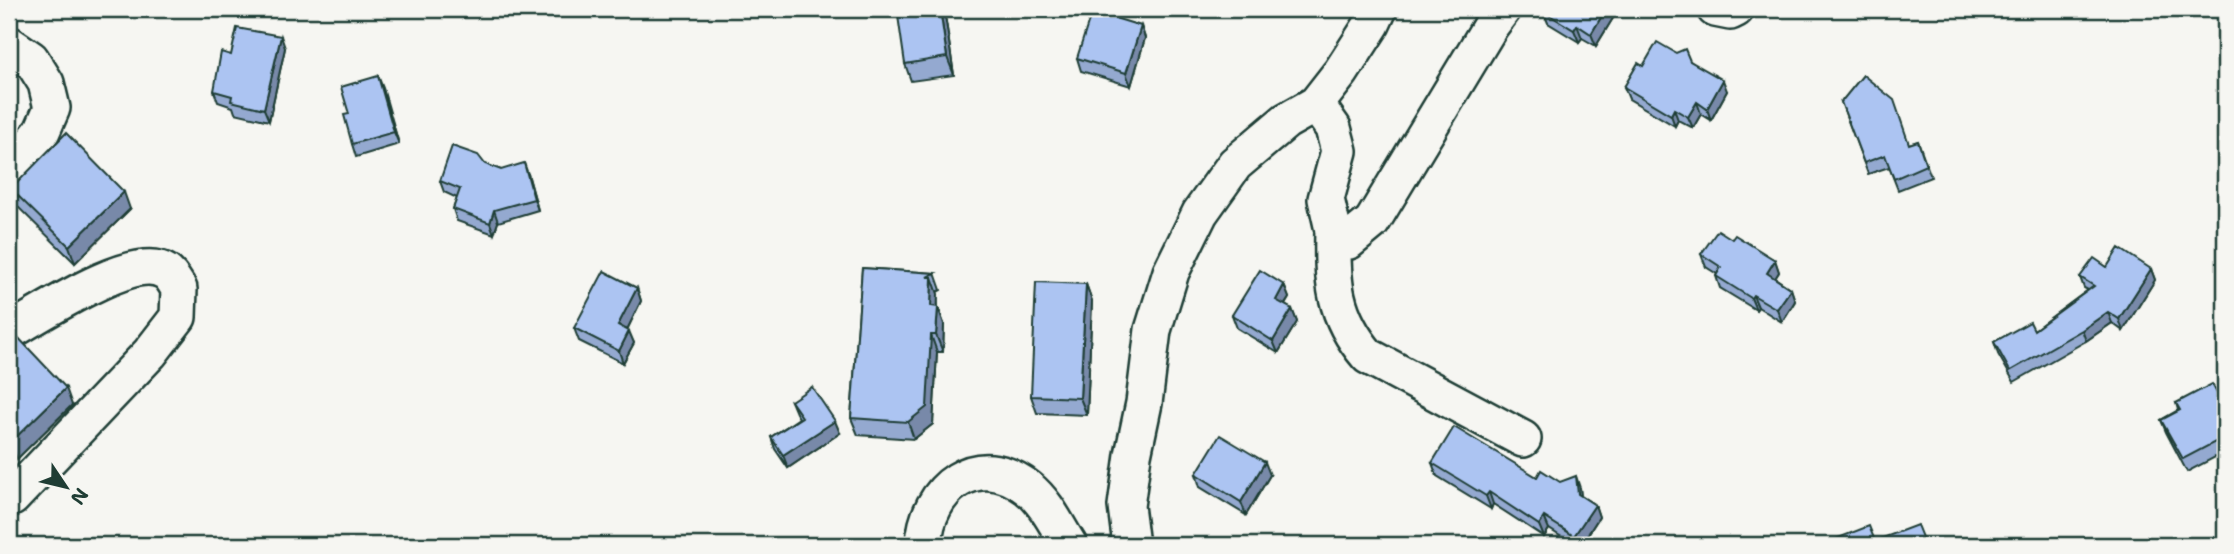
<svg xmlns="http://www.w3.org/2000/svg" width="2234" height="554" viewBox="0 0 2234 554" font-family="'Shantell Sans',sans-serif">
<rect width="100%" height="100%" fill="#f6f6f2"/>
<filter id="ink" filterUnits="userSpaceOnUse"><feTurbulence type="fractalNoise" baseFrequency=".0143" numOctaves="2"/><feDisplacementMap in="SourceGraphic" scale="14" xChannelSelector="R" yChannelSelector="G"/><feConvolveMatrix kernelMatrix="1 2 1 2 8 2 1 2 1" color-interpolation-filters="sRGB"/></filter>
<g filter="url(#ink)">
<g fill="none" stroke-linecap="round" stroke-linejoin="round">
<defs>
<g id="minor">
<path d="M 1715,9 L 1730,12 L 1736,9"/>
<path d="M 9,44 L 31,59 L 46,83 L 52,108 L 42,131 L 9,172"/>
<path d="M 1316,104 L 1333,128 L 1339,151 L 1326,199 L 1333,230 L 1349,241 L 1372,222 L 1491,25 L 1503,9"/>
<path d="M 1333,230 C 1332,281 1333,315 1368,356 L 1523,439"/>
<path d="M 9,332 C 39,315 135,251 166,272 C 171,275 176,284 179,289 L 178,317 L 150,353 L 12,498"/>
<path d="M 924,545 C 926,488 978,448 1028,488 C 1046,502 1057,526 1069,545"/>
<path d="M 1131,545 L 1126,506 L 1133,455 L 1144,403 L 1153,330 L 1171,272 L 1200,213 L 1235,164 L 1286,121 L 1316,104 L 1341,72 L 1372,24 L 1379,9"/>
</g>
</defs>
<use href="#minor" stroke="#1f3d34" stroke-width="40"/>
<use href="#minor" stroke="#f6f6f2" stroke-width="35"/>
</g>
<g fill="#94a9d0" stroke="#1f3d34" stroke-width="2">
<path d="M 944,9 L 954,75 L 911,81 L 905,64 Z"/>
<path d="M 1618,10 L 1596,46 L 1582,38 L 1579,42 L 1548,23 L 1543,11 Z"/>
<path d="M 1141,26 L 1145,38 L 1131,86 L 1081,71 L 1077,58 Z"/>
<path d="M 285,48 L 269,121 L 235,113 L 233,107 L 218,102 L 214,91 L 231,55 Z"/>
<path d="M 1690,61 L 1727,91 L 1711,120 L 1701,114 L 1693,128 L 1678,120 L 1675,126 L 1629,99 L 1624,87 L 1643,66 Z"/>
<path d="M 378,76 L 399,144 L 356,157 L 352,144 L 349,114 Z"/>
<path d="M 1841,102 L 1909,144 L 1918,141 L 1931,177 L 1898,190 L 1889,167 L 1868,174 Z"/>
<path d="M 485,164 L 501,170 L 528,174 L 538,210 L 498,222 L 494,234 L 457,221 L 453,209 L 457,198 L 444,192 L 440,181 Z"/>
<path d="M 11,189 L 130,209 L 75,263 L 17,206 Z"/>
<path d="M 1732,239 L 1775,260 L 1779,272 L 1775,278 L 1791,289 L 1795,301 L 1782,322 L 1758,307 L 1756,310 L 1720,288 L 1716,276 L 1717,274 L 1706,267 L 1701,254 Z"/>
<path d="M 2107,267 L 2151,269 L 2155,280 L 2123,331 L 2112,323 L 2086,341 L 2014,382 L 1998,354 L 1994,342 L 2034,330 L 2088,290 L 2084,288 L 2080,277 Z"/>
<path d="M 862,268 L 935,273 L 941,290 L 937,292 L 938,307 L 944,324 L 943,352 L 937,352 L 933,424 L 914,439 L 858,435 L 851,418 Z"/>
<path d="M 1086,284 L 1092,301 L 1087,415 L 1037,413 L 1031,396 Z"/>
<path d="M 1284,285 L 1289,298 L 1285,305 L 1292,309 L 1297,322 L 1278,353 L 1237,328 L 1232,315 Z"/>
<path d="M 637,288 L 641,301 L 627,330 L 634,343 L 623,363 L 579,341 L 574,328 Z"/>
<path d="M 9,333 L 72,405 L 17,459 L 9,450 Z"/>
<path d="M 791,401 L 840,433 L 788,468 L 775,449 L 771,437 L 799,418 L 796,413 Z"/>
<path d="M 2176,403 L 2225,408 L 2225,452 L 2187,472 L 2166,432 L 2161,420 L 2178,410 Z"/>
<path d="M 1432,463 L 1537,477 L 1580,488 L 1581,496 L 1595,505 L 1599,517 L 1581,545 L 1574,545 L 1549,529 L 1544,537 L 1493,504 L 1491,509 L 1437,476 Z"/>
<path d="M 1196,474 L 1270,475 L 1246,515 L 1200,487 Z"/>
</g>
<g fill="#7889a9" stroke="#1f3d34" stroke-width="2">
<path d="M 940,9 L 944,9 L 954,75 L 947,57 Z"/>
<path d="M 1606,9 L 1617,9 L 1618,10 L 1596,46 L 1591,34 Z"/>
<path d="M 1577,25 L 1582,38 L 1579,42 L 1574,30 Z"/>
<path d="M 1141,26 L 1145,38 L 1131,86 L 1126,73 Z"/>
<path d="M 281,36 L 285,48 L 269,121 L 264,109 Z"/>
<path d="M 378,76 L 383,88 L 399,144 L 394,132 Z"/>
<path d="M 1723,80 L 1727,91 L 1711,120 L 1707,109 Z"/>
<path d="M 1697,102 L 1701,114 L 1693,128 L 1688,117 Z"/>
<path d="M 1674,109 L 1678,120 L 1675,126 L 1671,115 Z"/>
<path d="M 524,163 L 528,174 L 538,210 L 534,199 Z"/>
<path d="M 124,192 L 130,209 L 75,263 L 69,246 Z"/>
<path d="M 494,210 L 498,222 L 494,234 L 490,223 Z"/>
<path d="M 1775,260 L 1779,272 L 1771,285 L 1767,273 Z"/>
<path d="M 2151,269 L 2155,280 L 2123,331 L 2119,319 Z"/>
<path d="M 932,277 L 938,294 L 937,323 L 931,306 Z"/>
<path d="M 1086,284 L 1092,301 L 1087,415 L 1080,398 Z"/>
<path d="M 1284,285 L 1289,298 L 1280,312 L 1276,300 Z"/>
<path d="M 637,288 L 641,301 L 623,338 L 618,325 Z"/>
<path d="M 1791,289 L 1795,301 L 1782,322 L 1777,309 Z"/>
<path d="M 1753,295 L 1758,307 L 1756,310 L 1751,298 Z"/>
<path d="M 938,307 L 944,324 L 943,352 L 936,335 Z"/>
<path d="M 1292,309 L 1297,322 L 1278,353 L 1273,341 Z"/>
<path d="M 2108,312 L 2112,323 L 2086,341 L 2082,330 Z"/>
<path d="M 629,331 L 634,343 L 623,363 L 619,351 Z"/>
<path d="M 931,335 L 937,352 L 933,424 L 914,439 L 908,422 Z"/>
<path d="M 66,388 L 72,405 L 17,459 L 11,442 Z"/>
<path d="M 835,421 L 840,433 L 788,468 L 783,455 Z"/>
<path d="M 1265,462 L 1270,475 L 1246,515 L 1241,502 Z"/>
<path d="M 1576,476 L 1580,488 L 1582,506 L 1578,494 Z"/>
<path d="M 1489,492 L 1493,504 L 1491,509 L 1486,496 Z"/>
<path d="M 1595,505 L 1599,517 L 1581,545 L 1578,545 L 1574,536 Z"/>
<path d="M 1544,517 L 1549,529 L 1544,537 L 1539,525 Z"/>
</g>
<g fill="#acc4f2" stroke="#1f3d34" stroke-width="2">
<path d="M 897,9 L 940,9 L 947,57 L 905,64 Z"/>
<path d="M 1545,9 L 1606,9 L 1591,34 L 1577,25 L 1574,30 L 1543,11 Z"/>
<path d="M 1092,11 L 1141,26 L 1126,73 L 1077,58 Z"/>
<path d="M 237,28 L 281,36 L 264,109 L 231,101 L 232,96 L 214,91 L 221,52 L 231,55 Z"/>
<path d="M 1657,42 L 1676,53 L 1685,49 L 1690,61 L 1723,80 L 1707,109 L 1697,102 L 1688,117 L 1674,109 L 1671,115 L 1624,87 L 1638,63 L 1643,66 Z"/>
<path d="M 1863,75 L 1894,100 L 1909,144 L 1918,141 L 1926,165 L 1894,179 L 1885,155 L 1864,163 L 1841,102 Z"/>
<path d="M 378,76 L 394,132 L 352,144 L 344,115 L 349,114 L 341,87 Z"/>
<path d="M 66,133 L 124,192 L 69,246 L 11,189 Z"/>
<path d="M 452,146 L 478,155 L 485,164 L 501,170 L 524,163 L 534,199 L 494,210 L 490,223 L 453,209 L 460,189 L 440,181 Z"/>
<path d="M 1718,230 L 1732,239 L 1735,235 L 1775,260 L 1767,273 L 1791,289 L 1777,309 L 1753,295 L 1751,298 L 1716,276 L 1721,267 L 1701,254 Z"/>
<path d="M 2119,248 L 2151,269 L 2119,319 L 2108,312 L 2082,330 L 2010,371 L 1994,342 L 2030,322 L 2034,330 L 2094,286 L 2080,277 L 2094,258 L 2107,267 Z"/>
<path d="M 862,268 L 935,273 L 927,277 L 932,277 L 931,306 L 938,307 L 936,335 L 931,335 L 927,407 L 908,422 L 851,418 Z"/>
<path d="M 1260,270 L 1284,285 L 1276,300 L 1292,309 L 1273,341 L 1232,315 Z"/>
<path d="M 604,271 L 637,288 L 618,325 L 629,331 L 619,351 L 574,328 Z"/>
<path d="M 1036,282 L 1086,284 L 1080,398 L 1031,396 Z"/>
<path d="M 13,332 L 66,388 L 11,442 L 9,439 L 9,333 Z"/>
<path d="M 2212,384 L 2225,408 L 2225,437 L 2183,459 L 2161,420 L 2180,410 L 2176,403 Z"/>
<path d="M 812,387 L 835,421 L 783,455 L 771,437 L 802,417 L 791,401 Z"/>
<path d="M 1454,427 L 1537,477 L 1541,470 L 1560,482 L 1576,476 L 1578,494 L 1595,505 L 1574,536 L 1544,517 L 1539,525 L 1489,492 L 1486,496 L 1432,463 Z"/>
<path d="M 1220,435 L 1265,462 L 1241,502 L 1196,474 Z"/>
<path d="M 1917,525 L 1925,545 L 1835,545 L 1833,540 L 1869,526 L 1875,541 Z"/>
</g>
</g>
<rect width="2234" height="554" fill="none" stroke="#f6f6f2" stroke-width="35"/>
<rect x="18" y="18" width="2199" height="519" fill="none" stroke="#1f3d34" stroke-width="2.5" filter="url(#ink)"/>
<g transform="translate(66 487) rotate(125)" stroke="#f6f6f2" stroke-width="5" paint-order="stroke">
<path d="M0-5L12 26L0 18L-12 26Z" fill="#1f3d34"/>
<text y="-10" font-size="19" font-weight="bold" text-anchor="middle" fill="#1f3d34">N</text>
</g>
</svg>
